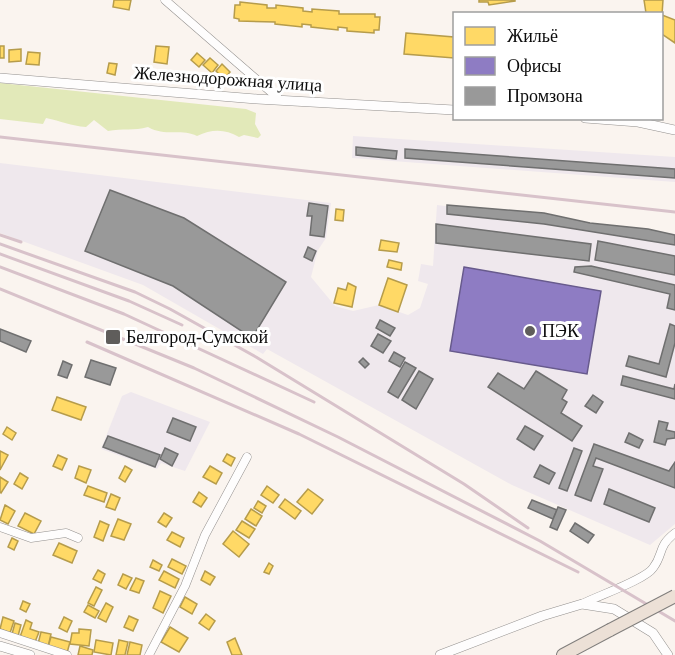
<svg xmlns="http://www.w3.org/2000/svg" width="675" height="655" viewBox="0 0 675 655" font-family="'Times New Roman',serif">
<rect width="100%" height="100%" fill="#faf4ef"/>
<g fill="#efe8ed">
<path d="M 353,136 L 675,157 L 675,182 L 352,158 Z"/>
<path d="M 0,163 L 331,203 L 326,238 L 318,250 L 311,277 L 335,306 L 353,311 L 379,305 L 408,315 L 420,308 L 428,284 L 418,281 L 421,264 L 433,266 L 437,205 L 675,234 L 675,524 L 650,545 L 512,485 L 267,349 L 263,354 L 143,285 L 0,233 Z"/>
<path d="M 131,392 L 210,422 L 185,471 L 161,463 L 157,469 L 101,449 L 122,396 Z"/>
</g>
<path fill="#e2e9b9" d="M 0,83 L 246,109 L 256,113 L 255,124 L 261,135 L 258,138 L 244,135 L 239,137 C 225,129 212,129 197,136 C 181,128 165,137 148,127 C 134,131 122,128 108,131 L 94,120 L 86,127 C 71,126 61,121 46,118 L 43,124 L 0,119 Z"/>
<g fill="#ffd966" stroke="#b69c4b" stroke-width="1.5">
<path d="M 114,0 L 131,0 L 129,10 L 113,7 Z"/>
<path d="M 479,0 L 515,0 L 515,1 L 489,5 L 488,2 L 479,2 Z"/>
<path d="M 644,0 L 663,0 L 662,15 L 675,20 L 675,43 L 662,34 L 662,14 L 646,13 Z"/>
<path d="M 240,2 L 267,5 L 267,8 L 276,8 L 276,5 L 303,8 L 303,11 L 312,12 L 312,9 L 339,11 L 339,14 L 375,14 L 375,17 L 380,17 L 379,30 L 374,30 L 374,33 L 347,31 L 347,28 L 338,27 L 338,30 L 311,27 L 311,25 L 302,24 L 302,27 L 275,24 L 275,22 L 239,21 L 239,19 L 234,18 L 235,5 L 240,5 Z"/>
<path d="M 406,33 L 454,37 L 454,58 L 404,54 Z"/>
<rect x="0" y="46" width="4" height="12"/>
<path d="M 156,46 L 169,47 L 167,64 L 154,62 Z"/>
<path d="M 21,49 L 21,61 L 9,62 L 9,50 Z"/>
<path d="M 28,52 L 40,53 L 39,65 L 26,64 Z"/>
<path d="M 197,53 L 205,60 L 199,67 L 191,60 Z"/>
<path d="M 210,58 L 218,65 L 212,73 L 203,65 Z"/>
<path d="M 109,63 L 117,64 L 115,75 L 107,73 Z"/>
<path d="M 222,64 L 230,72 L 224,79 L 216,71 Z"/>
<path d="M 336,209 L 344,210 L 343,221 L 335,220 Z"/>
<path d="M 381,240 L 399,243 L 397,252 L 379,250 Z"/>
<path d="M 389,260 L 402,263 L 401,270 L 387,267 Z"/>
<path d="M 388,278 L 407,285 L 398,312 L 379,305 Z"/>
<path d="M 348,283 L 356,287 L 352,307 L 334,303 L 338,288 L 346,290 Z"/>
<path d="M 57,397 L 86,407 L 81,420 L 52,410 Z"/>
<path d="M 7,427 L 16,433 L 12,440 L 3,434 Z"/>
<path d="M 0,451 L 8,455 L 0,470 Z"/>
<path d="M 227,454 L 235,458 L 231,466 L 223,461 Z"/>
<path d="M 58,455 L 67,459 L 62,470 L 53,466 Z"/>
<path d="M 79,466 L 91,470 L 86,483 L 75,478 Z"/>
<path d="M 125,466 L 132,470 L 125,482 L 119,478 Z"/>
<path d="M 210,466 L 222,473 L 216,484 L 203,477 Z"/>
<path d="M 20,473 L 28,478 L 22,489 L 14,484 Z"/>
<path d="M 0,477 L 8,482 L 1,493 L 0,492 Z"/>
<path d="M 88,486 L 107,493 L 104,502 L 84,495 Z"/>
<path d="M 267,486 L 279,495 L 273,503 L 261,495 Z"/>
<path d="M 308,489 L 323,500 L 312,514 L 297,502 Z"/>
<path d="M 199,492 L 207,498 L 201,507 L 193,502 Z"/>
<path d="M 111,494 L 120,498 L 115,510 L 106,507 Z"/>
<path d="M 285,499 L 301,511 L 295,519 L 279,507 Z"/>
<path d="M 258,501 L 266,506 L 262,513 L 254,508 Z"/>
<path d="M 5,505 L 15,511 L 8,524 L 0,520 Z"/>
<path d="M 251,509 L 262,516 L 256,526 L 245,519 Z"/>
<path d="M 25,513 L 41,521 L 34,534 L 18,526 Z"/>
<path d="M 164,513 L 172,518 L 166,527 L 158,522 Z"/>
<path d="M 118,519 L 131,524 L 124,540 L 111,536 Z"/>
<path d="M 100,521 L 109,525 L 103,541 L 94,537 Z"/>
<path d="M 242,521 L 255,529 L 249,538 L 236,530 Z"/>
<path d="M 233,531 L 249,544 L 239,557 L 223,544 Z"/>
<path d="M 172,532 L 184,538 L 180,547 L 167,540 Z"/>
<path d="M 12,538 L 18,541 L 14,550 L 8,547 Z"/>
<path d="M 59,543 L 77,551 L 72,563 L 53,555 Z"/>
<path d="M 172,559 L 186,566 L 182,574 L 168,567 Z"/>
<path d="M 153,560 L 162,565 L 159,571 L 150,567 Z"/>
<path d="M 269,563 L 273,566 L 269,574 L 264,572 Z"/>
<path d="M 98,570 L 105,574 L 101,583 L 93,579 Z"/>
<path d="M 164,571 L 179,579 L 175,588 L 159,580 Z"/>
<path d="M 205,571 L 215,577 L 210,585 L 201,580 Z"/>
<path d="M 123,574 L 132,578 L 126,589 L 118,585 Z"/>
<path d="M 136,578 L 144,581 L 139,593 L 130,590 Z"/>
<path d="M 96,587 L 102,590 L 94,606 L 88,603 Z"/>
<path d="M 160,591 L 171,596 L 163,613 L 153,608 Z"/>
<path d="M 185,597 L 197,604 L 192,614 L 180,607 Z"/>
<path d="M 23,601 L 30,604 L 26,612 L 20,609 Z"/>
<path d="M 106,603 L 113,607 L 106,622 L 98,618 Z"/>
<path d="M 88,605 L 99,611 L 95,618 L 84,612 Z"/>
<path d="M 206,614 L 215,621 L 209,630 L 199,623 Z"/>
<path d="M 129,616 L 138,620 L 133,631 L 124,627 Z"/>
<path d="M 3,617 L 14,621 L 10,633 L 0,629 Z"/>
<path d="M 64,617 L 72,621 L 67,632 L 59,628 Z"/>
<path d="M 26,620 L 32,623 L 30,629 L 39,632 L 35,642 L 20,637 Z"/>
<path d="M 15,623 L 21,625 L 18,636 L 12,634 Z"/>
<path d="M 170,627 L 188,638 L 179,652 L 161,642 Z"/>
<path d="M 79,629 L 91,630 L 89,646 L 70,644 L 72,633 L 79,633 Z"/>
<path d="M 41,632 L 51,634 L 48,647 L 38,644 Z"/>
<path d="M 51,637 L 70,642 L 67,653 L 48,647 Z"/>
<path d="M 235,638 L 242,655 L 232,655 L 227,642 Z"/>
<path d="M 96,640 L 113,643 L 111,655 L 94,652 Z"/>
<path d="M 119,640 L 128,642 L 125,655 L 116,655 Z"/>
<path d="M 130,642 L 142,645 L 140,655 L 127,655 Z"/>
<path d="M 80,646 L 93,650 L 92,655 L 78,655 Z"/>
</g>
<path fill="#8e7cc3" stroke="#675a8c" stroke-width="1.5" d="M 464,267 L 601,291 L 587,374 L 450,351 Z"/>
<g fill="#999" stroke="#6f6f6f" stroke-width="1.5">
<path d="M 356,147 L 397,151 L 396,159 L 356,155 Z"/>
<path d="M 405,149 L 675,169 L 675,178 L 405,158 Z"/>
<path d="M 110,190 L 184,218 L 286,282 L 252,338 L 173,286 L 85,251 Z"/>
<path d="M 309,203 L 328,206 L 324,237 L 310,235 L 312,216 L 307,216 Z"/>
<path d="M 447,205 L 544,213 L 590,223 L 648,229 L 675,235 L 675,245 L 544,224 L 447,214 Z"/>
<path d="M 436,224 L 591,244 L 589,261 L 436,243 Z"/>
<path d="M 598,241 L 675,256 L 675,275 L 595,260 Z"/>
<path d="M 308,247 L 316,251 L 312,261 L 304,257 Z"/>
<path d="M 591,266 L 675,285 L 675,310 L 667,308 L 670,294 L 574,272 L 575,267 Z"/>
<path d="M 380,320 L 395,328 L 390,336 L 376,328 Z"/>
<path d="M 670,324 L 675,326 L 675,343 L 666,377 L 626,366 L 629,356 L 659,364 Z"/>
<path d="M 0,329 L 31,341 L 26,352 L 0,341 Z"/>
<path d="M 378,334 L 391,341 L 383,353 L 371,346 Z"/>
<path d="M 394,352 L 405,358 L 400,367 L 389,361 Z"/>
<path d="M 363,358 L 369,364 L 365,368 L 359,362 Z"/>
<path d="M 91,360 L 116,368 L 110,385 L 85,377 Z"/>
<path d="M 63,361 L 72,365 L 67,378 L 58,375 Z"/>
<path d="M 405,362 L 416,368 L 398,398 L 388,392 Z"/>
<path d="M 419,371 L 433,379 L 416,409 L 402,400 Z"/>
<path d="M 536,371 L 567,390 L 562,399 L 567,402 L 561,413 L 582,426 L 572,441 L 488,387 L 498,373 L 524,389 Z"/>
<path d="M 623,376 L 674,389 L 675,384 L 675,399 L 621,385 Z"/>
<path d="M 593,395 L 603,402 L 596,413 L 585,406 Z"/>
<path d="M 173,418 L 196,427 L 190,441 L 167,432 Z"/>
<path d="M 659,421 L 668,423 L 666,430 L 675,432 L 675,438 L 667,439 L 665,445 L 654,442 Z"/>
<path d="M 525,426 L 543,436 L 534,450 L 517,439 Z"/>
<path d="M 629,433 L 643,440 L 639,448 L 625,442 Z"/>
<path d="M 108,436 L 160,455 L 155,467 L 103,447 Z"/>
<path d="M 594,444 L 669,471 L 675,462 L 675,488 L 596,458 L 593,466 L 603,469 L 591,501 L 575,495 Z"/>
<path d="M 165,448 L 178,454 L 172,466 L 160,459 Z"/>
<path d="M 574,448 L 582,451 L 567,491 L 559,488 Z"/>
<path d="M 540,465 L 555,473 L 549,484 L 534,477 Z"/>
<path d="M 609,489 L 655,508 L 649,522 L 604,504 Z"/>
<path d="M 532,500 L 557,510 L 553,519 L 528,508 Z"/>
<path d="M 558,507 L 566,510 L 557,530 L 550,527 Z"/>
<path d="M 575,523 L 594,535 L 588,543 L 570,531 Z"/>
</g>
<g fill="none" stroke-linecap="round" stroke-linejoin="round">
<defs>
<g id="minor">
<path d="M 165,0 L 278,98"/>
<path d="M 0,527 L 31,538 L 66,533 L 78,538"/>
<path d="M 582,604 C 597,596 645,580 653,568 C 664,554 657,547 675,533"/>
<path d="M 0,633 L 67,655"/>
<path d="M 149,655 L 185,586 L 205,535 L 247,457"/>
</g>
<g id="tertiary">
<path d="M 0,78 L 257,99 L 454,110"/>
<path d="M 585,118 L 638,122 L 675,130"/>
<path d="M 0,646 L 30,655"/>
<path d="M 440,655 L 542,616 L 582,604 L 614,609 L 653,633 L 668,655"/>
</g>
<path id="primary" d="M 563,655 L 610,630"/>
</defs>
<use href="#minor" stroke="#93908e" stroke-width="9"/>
<use href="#tertiary" stroke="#93908e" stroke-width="10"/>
<use href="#primary" stroke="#807e7c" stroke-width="14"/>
<use href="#minor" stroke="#fefdfd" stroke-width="8"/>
<use href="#tertiary" stroke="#fefdfd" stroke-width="9"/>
<use href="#primary" stroke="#ece0d6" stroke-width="12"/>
<g stroke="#d8c2ca" stroke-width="3">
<path d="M 0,137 L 675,212"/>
<path d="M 0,235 L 21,242"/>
<path d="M 0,244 L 135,292 L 170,309 L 256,357 L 464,484 L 528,528"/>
<path d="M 0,254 L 129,301 L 182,325"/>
<path d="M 0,267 L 124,314 L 314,402"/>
<path d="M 0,289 L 194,368 L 338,437 L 540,541 L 675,621"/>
<path d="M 87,342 L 299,434 L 578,572"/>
</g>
<defs>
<path id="primary-bridge" d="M 610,630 L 675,596"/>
</defs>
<use href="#primary-bridge" stroke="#807e7c" stroke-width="14" stroke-linecap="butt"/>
<use href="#primary-bridge" stroke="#ece0d6" stroke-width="12"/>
</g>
<g fill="#5f5d5b" stroke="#fff" stroke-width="2">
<circle cx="530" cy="331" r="6"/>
<rect x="105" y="329" width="16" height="16" rx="3"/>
</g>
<g text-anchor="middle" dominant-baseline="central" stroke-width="6" stroke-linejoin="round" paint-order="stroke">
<g font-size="18" fill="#0c0c0c" stroke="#fff">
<text transform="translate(228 79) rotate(4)">Железнодорожная улица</text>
</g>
<g font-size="18" fill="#0c0c0c" stroke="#fff" text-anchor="start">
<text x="542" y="331">ПЭК</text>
<text x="126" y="337">Белгород-Сумской</text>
</g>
</g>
<rect x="453" y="12" width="210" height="108" fill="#ffffff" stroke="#9e9e9e" stroke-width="1.5"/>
<rect x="465" y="27" width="30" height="18" fill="#ffd966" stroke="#9e9e9e" stroke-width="1.5"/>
<text x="507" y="42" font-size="18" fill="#0c0c0c">Жильё</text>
<rect x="465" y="57" width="30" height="18" fill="#8e7cc3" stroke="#9e9e9e" stroke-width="1.5"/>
<text x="507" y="72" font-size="18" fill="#0c0c0c">Офисы</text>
<rect x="465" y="87" width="30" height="18" fill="#999999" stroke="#9e9e9e" stroke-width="1.5"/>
<text x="507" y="102" font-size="18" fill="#0c0c0c">Промзона</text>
</svg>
